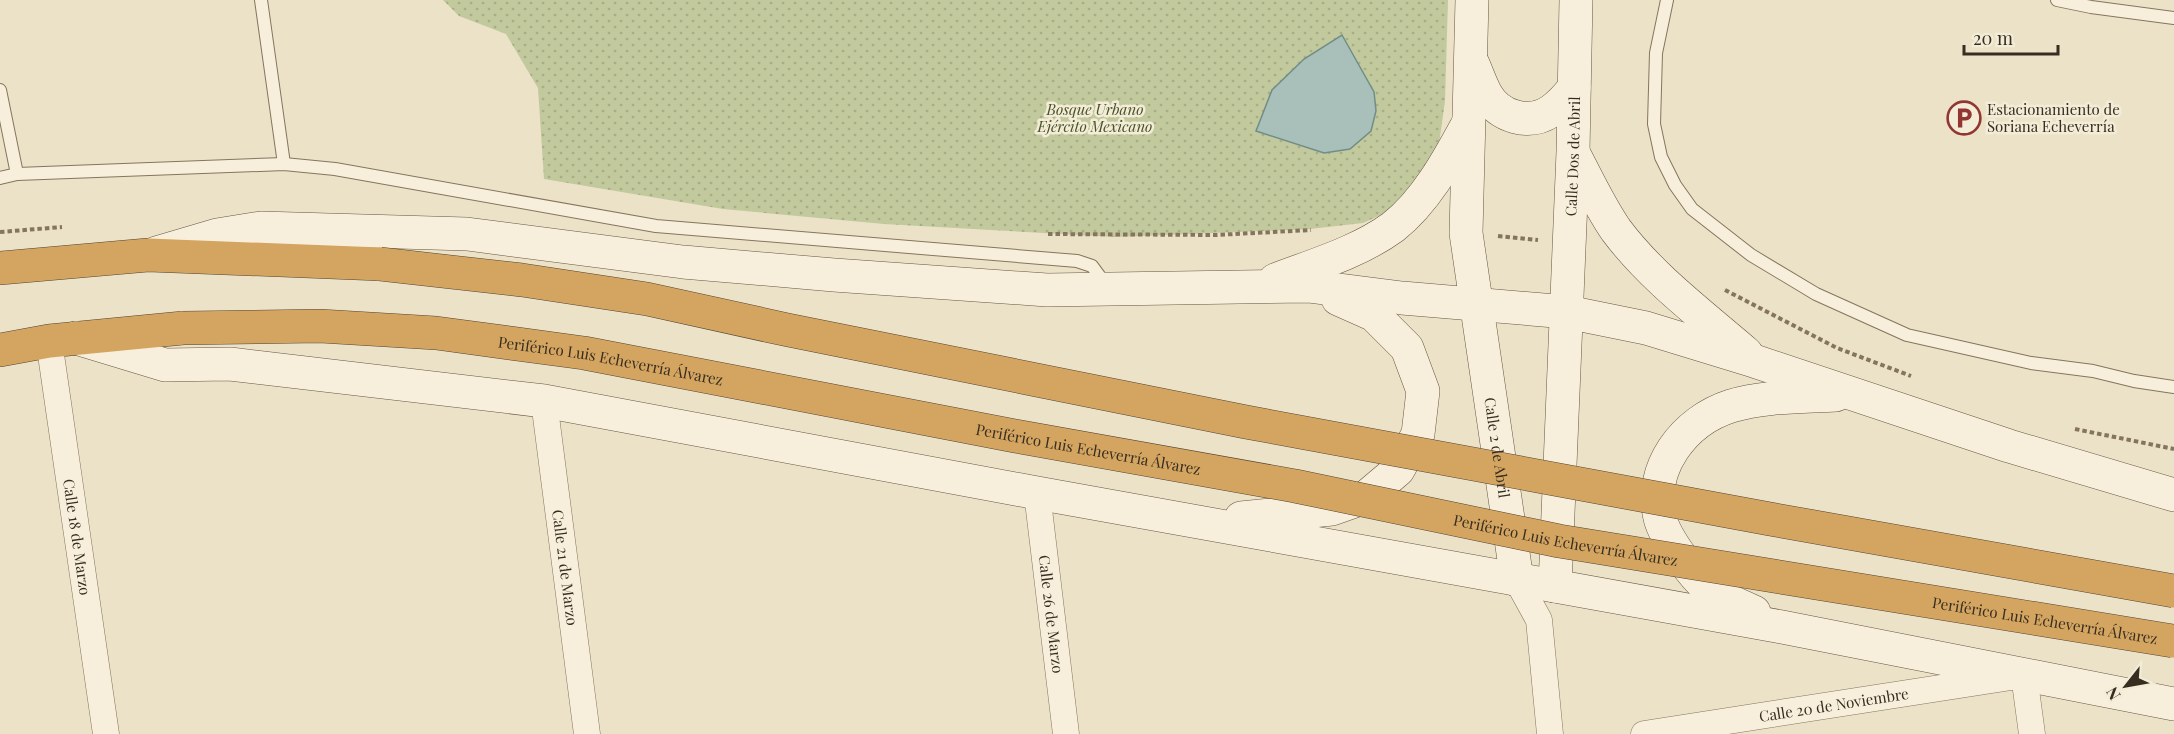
<svg xmlns="http://www.w3.org/2000/svg" width="2174" height="734" viewBox="0 0 2174 734" font-family="'Playfair Display',serif">
<defs>
<pattern id="park-dots" width="8" height="8" patternUnits="userSpaceOnUse" patternTransform="scale(1.5)"><rect width="8" height="8" fill="#c2c99d"/><path d="M2 2h.1M6 6h.1" fill="none" stroke="#a7ad87" stroke-width="1.8" stroke-linecap="round"/></pattern>
</defs>
<rect width="100%" height="100%" fill="#ebe2c8"/>
<path fill="url(#park-dots)" d="M 443,0 L 1448,0 L 1445,101 L 1439,144 L 1429,170 L 1392,210 L 1363,223 L 1310,229 L 1116,237 L 884,224 L 723,209 L 544,179 L 538,88 L 506,34 L 459,16 Z"/>
<path fill="#a9c0ba" stroke="#708e87" stroke-width="1.5" d="M 1342,35 L 1374,92 L 1376,111 L 1371,131 L 1350,149 L 1324,153 L 1256,131 L 1272,90 L 1304,59 Z"/>
<g fill="none" stroke-linecap="round" stroke-linejoin="round">
<defs>
<g id="lane">
<path d="M 261,0 L 284,164"/>
<path d="M 1667,0 L 1656,53 L 1654,124 L 1661,157 L 1675,185 L 1692,209 L 1751,255 L 1816,294 L 1907,335 L 2031,363 L 2093,371 L 2134,381 L 2174,387"/>
<path d="M 2057,0 L 2091,7 L 2174,18"/>
<path d="M 0,90 L 17,174"/>
<path d="M 0,178 L 17,174 L 284,164 L 335,169 L 656,226 L 1077,261 L 1092,266 L 1106,285"/>
</g>
<g id="street">
<path id="s1" d="M 49,341 L 106,734"/>
<path id="s2" d="M 544,401 L 587,734"/>
<path id="s3" d="M 1037,493 L 1066,734"/>
<path d="M 1517,580 L 1539,620 L 1550,734"/>
<path id="s4" d="M 1644,734 L 2024,675 L 2032,734"/>
</g>
<g id="secondary">
<path id="s5" d="M 1472,0 L 1466,233 L 1517,580"/>
<path d="M 1473,64 C 1477,73 1481,85 1486,94 C 1499,117 1529,126 1551,111 C 1560,105 1567,97 1574,88"/>
<path d="M 1574,154 C 1587,179 1600,207 1616,230 C 1651,277 1702,315 1746,353"/>
<path d="M 156,253 L 217,235 L 261,228 L 467,234 L 683,262 L 834,275 L 1047,290 L 1308,286 L 1402,298 L 1567,312 L 1646,328 L 1754,361 L 2009,446 L 2174,495"/>
<path d="M 1275,280 C 1314,265 1359,252 1393,227 C 1425,202 1447,162 1466,127"/>
<path d="M 76,338 L 165,365 L 230,364 L 544,401 L 1037,493 L 1782,627 L 2174,704"/>
<path d="M 1241,518 L 1332,509 L 1366,497 L 1398,470 L 1418,434 L 1423,391 L 1407,348 L 1374,315 L 1338,299"/>
<path id="s6" d="M 1555,586 L 1573,152 L 1576,0"/>
<path d="M 1754,612 C 1740,605 1721,599 1709,589 C 1693,576 1665,538 1660,518 C 1648,468 1684,421 1731,406 C 1764,396 1801,397 1836,395"/>
</g>
<g id="highway">
<path d="M 0,268 L 148,255 L 380,264"/>
<path d="M 0,350 L 49,341 L 183,328"/>
</g>
</defs>
<use href="#lane" stroke="#86755e" stroke-width="14"/>
<use href="#street" stroke="#86755e" stroke-width="27"/>
<use href="#secondary" stroke="#685642" stroke-width="34"/>
<use href="#highway" stroke="#554332" stroke-width="34"/>
<g stroke="#86755e" stroke-width="4" stroke-dasharray="4.5 3" stroke-linecap="butt">
<path d="M 0,232 L 62,227"/>
<path d="M 1048,234 L 1216,235 L 1311,230"/>
<path d="M 1498,236 L 1538,240"/>
<path d="M 1725,290 L 1837,348 L 1911,376"/>
<path d="M 2075,429 L 2174,449"/>
</g>
<use href="#lane" stroke="#f7efdb" stroke-width="12"/>
<use href="#street" stroke="#f7efdb" stroke-width="26"/>
<use href="#secondary" stroke="#f7efdb" stroke-width="33"/>
<use href="#highway" stroke="#d3a560" stroke-width="33"/>
<defs>
<g id="highway-bridge">
<path d="M 380,264 L 522,280 L 647,299 L 788,330 L 1246,422 L 1770,519 L 2174,591"/>
<path id="s7" d="M 183,328 L 320,326 L 436,333 L 584,353 L 1015,436 L 1295,486 L 1559,541 L 2173,641"/>
</g>
</defs>
<use href="#highway-bridge" stroke="#554332" stroke-width="34" stroke-linecap="butt"/>
<use href="#highway-bridge" stroke="#d3a560" stroke-width="33"/>
</g>
<defs>
<symbol id="parking-ring" viewBox="-11 -11 22 22"><circle r="9.5" fill="#f3ecd7" stroke="#913633" stroke-width="1.5"/><path d="M-3.5-5.5H1a3.5 3.5 0 0 1 0 7H-1V5.5H-3.5ZM-1-3.4V-.6H.8a1.4 1.4 0 0 0 0-2.8Z" fill="#913633"/></symbol>
</defs>
<g fill-rule="evenodd">
<use href="#parking-ring" x="1945" y="99" width="38" height="38"/>
</g>
<g text-anchor="middle" dominant-baseline="central" stroke-width="5" stroke-linejoin="round" paint-order="stroke">
<g font-size="15" font-style="italic" fill="#475329" stroke="#f3ecd7">
<text x="1095" y="109">Bosque Urbano<tspan x="1095" dy="17">Ejército Mexicano</tspan></text>
</g>
<g font-size="15" fill="#382d21" stroke="#f3ecd7" text-anchor="start">
<text x="1987" y="109">Estacionamiento de<tspan x="1987" dy="17">Soriana Echeverría</tspan></text>
</g>
<g font-size="15" fill="#382d21" stroke="#f3ecd7">
<text stroke="none"><textPath href="#s6" startOffset="430">Calle Dos de Abril</textPath></text>
<text stroke="none"><textPath href="#s7" startOffset="430">Periférico Luis Echeverría Álvarez</textPath></text>
<text stroke="none"><textPath href="#s5" startOffset="450">Calle 2 de Abril</textPath></text>
<text stroke="none"><textPath href="#s7" startOffset="916">Periférico Luis Echeverría Álvarez</textPath></text>
<text stroke="none"><textPath href="#s1" startOffset="198">Calle 18 de Marzo</textPath></text>
<text stroke="none"><textPath href="#s7" startOffset="1402">Periférico Luis Echeverría Álvarez</textPath></text>
<text stroke="none"><textPath href="#s2" startOffset="168">Calle 21 de Marzo</textPath></text>
<text stroke="none"><textPath href="#s3" startOffset="122">Calle 26 de Marzo</textPath></text>
<text stroke="none"><textPath href="#s7" startOffset="1888">Periférico Luis Echeverría Álvarez</textPath></text>
<text stroke="none"><textPath href="#s4" startOffset="192">Calle 20 de Noviembre</textPath></text>
</g>
</g>
<g transform="translate(2126 686) rotate(239)" stroke="#f3ecd7" stroke-width="4.5" paint-order="stroke">
<path d="M0-4.5L10 22L0 15L-10 22Z" fill="#382d21"/>
<text y="-9" font-size="16" font-weight="bold" text-anchor="middle" fill="#382d21">N</text>
</g>
<path d="M1964 45v9h94v-9" fill="none" stroke="#382d21" stroke-width="3"/>
<text x="1973" y="45" font-size="18" fill="#382d21" stroke="#f3ecd7" stroke-width="4.5" paint-order="stroke">20 m</text>
</svg>
